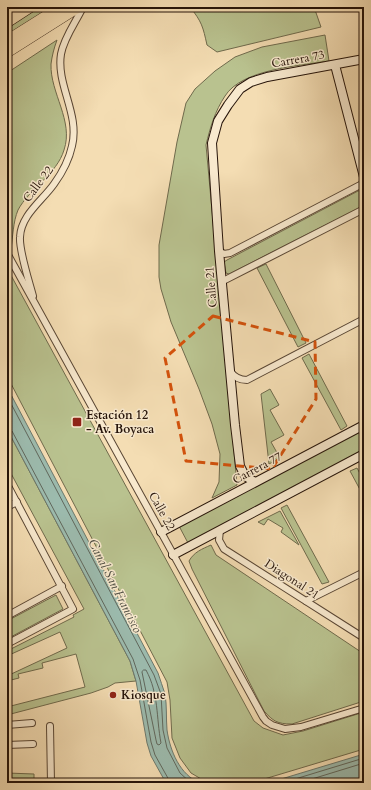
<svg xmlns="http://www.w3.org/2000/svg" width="371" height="790" viewBox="0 0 371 790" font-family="Cardo,serif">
<rect width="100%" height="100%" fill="#f4ddb3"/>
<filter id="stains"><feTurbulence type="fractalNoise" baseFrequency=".005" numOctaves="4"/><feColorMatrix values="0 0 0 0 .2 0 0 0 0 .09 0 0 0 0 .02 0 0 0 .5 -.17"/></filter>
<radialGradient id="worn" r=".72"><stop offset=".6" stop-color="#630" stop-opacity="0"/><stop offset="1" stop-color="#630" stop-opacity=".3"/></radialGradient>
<g fill="#b9c28f" stroke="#6f6a4c">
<path d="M 37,7 L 57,7 L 7,37 L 7,26 Z"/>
<path d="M 190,7 L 314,7 L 321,27 L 217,52 L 207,45 C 203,27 202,22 190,7 Z"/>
<path d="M 325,35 L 329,61 C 299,66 242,69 225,96 C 215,111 210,128 206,145 L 237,485 L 212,498 L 219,482 L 220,454 L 212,424 L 199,389 L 171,322 L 161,289 L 159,277 L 159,245 L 177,142 L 186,103 L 195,89 L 215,71 L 235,57 L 262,47 Z"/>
<path d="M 57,40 C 54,48 52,56 51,64 C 50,93 74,121 64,150 C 57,174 29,189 18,210 C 13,222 13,236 11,249 L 7,241 L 7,73 Z"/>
<path d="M 362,190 L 364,195 L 363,206 L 229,274 L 226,273 L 224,262 L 227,260 L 358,191 Z"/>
<path d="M 266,264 L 306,343 L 298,347 L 257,268 Z"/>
<path d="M 7,268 L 254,721 L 263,728 L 283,735 L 303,731 L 364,712 L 364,749 L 251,783 L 208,783 L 191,773 L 180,758 L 172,738 L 170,700 L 167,682 L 7,376 Z"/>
<path d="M 309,354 L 347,426 L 341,430 L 302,358 Z"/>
<path d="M 270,389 L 279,405 L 270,410 L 284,435 L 271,442 L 280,458 L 269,464 L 261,394 Z"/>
<path d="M 7,429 L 130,661 L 136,681 L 115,683 L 108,687 L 91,693 L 7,715 L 7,707 L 85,687 L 76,654 L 42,663 L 43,668 L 18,674 L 19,678 L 7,681 L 7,676 L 67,648 L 60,632 L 7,656 L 7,651 L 74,617 L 73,615 L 84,609 L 7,466 Z"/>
<path d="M 364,429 L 364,450 L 188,543 L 179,526 Z"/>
<path d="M 357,468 L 364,481 L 364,497 L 350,471 Z"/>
<path d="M 287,505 L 329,582 L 322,584 L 281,508 Z"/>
<path d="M 280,511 L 299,545 L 281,532 L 283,528 L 268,519 L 264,525 L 258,522 Z"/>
<path d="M 211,545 L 216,555 L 364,654 L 364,701 L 292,724 C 277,724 273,721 264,711 L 192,569 L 189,561 C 194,552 202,549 211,545 Z"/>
<path d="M 56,595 L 63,609 L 7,639 L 7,621 Z"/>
<path d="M 7,773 L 34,774 L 34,783 L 7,783 Z"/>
</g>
<g fill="#9cbbae" stroke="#6c786c">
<path d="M 7,387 L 158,673 C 160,680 163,687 165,694 C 167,706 166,718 167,730 C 170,751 180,775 200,783 L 166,783 L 151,756 L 147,743 L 136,681 L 130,661 L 7,429 Z"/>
<path d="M 364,754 L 364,777 L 345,783 L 268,783 Z"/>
</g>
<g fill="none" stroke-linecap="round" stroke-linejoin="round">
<g stroke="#60675c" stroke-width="1">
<path d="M 7,396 L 154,675 L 161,694 L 163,730 L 167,748 L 180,773 L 191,783"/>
<path d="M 7,428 L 10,429 L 12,431 L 133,659 L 140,680 L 151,742 L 155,755 L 169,780 L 169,783"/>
<path d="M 144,670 L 146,670 C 159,694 156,717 161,743 L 159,745 L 157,744 L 156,740 L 142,672 Z"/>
<path d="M 282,783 L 364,758"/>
<path d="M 299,783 L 364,763"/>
</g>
<defs>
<g id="street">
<path d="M 219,251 L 224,254 L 230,253 L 364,183"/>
<path d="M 7,253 L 263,717 L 266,721 L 272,725 L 285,729 L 301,727 L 364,708"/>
<path d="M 223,281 L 364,209"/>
<path d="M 33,296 C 29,281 19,251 20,237 C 21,215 42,201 54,184 C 62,173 69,160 72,146 C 80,114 56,85 61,54 C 64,37 76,22 83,7"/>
<path d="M 230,371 C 234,377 239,380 247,380 L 364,319"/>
<path d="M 7,484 L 73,609 L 7,644"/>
<path d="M 7,507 L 17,502"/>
<path d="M 220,530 L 219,540 L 224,549 L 364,638"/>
<path d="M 306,601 L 364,572"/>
<path d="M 7,616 L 62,586"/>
<path d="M 7,725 L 32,723"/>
<path d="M 50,726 L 51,783"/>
<path d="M 7,745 L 33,744"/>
</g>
<g id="secondary">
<path d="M 335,65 L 364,177"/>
<path d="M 255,482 L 245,476 L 240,466 L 235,425 L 219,251 L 212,143 L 218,121 L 228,105 L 240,89 L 251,82 L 267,77 L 364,59"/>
<path d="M 161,532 L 364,425"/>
<path d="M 173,555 L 364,454"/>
</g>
<g id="highway">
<path d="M 7,22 L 30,7"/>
<path d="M 7,41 L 61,7"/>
<path d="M 7,52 L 78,7"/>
</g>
</defs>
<use href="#street" stroke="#594634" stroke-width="8"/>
<use href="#secondary" stroke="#251309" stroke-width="10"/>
<use href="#highway" stroke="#251309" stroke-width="12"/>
<use href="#street" stroke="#f8e9ce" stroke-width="6"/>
<use href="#secondary" stroke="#f8e9ce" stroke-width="8"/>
<use href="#highway" stroke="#f4ddb3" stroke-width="11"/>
</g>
<path fill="none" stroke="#d4520c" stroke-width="3" stroke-dasharray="8 5" stroke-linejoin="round" d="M 213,316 L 315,342 L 316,399 L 272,469 L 186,461 L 165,358 Z"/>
<g fill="#8f2418" stroke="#f8e9ce" stroke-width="1.5">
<rect x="72" y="417" width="10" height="10" rx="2"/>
<circle cx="113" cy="695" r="4"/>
</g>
<g text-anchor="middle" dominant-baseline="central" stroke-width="3" stroke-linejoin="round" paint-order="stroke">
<g font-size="12" fill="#251309" stroke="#f8e9ce">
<text transform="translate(298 59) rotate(-10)">Carrera 73</text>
<text transform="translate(38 184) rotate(-53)">Calle 22</text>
<text transform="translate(211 287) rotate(-95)">Calle 21</text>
<text transform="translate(257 468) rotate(-28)">Carrera 77</text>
<text transform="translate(162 511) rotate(61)">Calle 22</text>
<text transform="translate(292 579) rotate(33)">Diagonal 21</text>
</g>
<g font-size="12" font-weight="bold" fill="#251309" stroke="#f8e9ce" text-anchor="start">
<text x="86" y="415">Estación 12<tspan x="86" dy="14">- Av. Boyaca</tspan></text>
<text x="121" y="695">Kiosque</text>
</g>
<g font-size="13" font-style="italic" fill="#4f4e43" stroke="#f8e9ce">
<text transform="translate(115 586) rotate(63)">Canal San Francisco</text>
</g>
</g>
<rect width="371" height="790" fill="none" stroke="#f4ddb3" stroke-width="24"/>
<rect x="8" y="8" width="355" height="774" fill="none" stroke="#251309" stroke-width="2"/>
<rect x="12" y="12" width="347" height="766" fill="none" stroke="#251309"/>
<rect width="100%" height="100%" filter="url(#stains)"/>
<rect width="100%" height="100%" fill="url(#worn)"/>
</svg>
